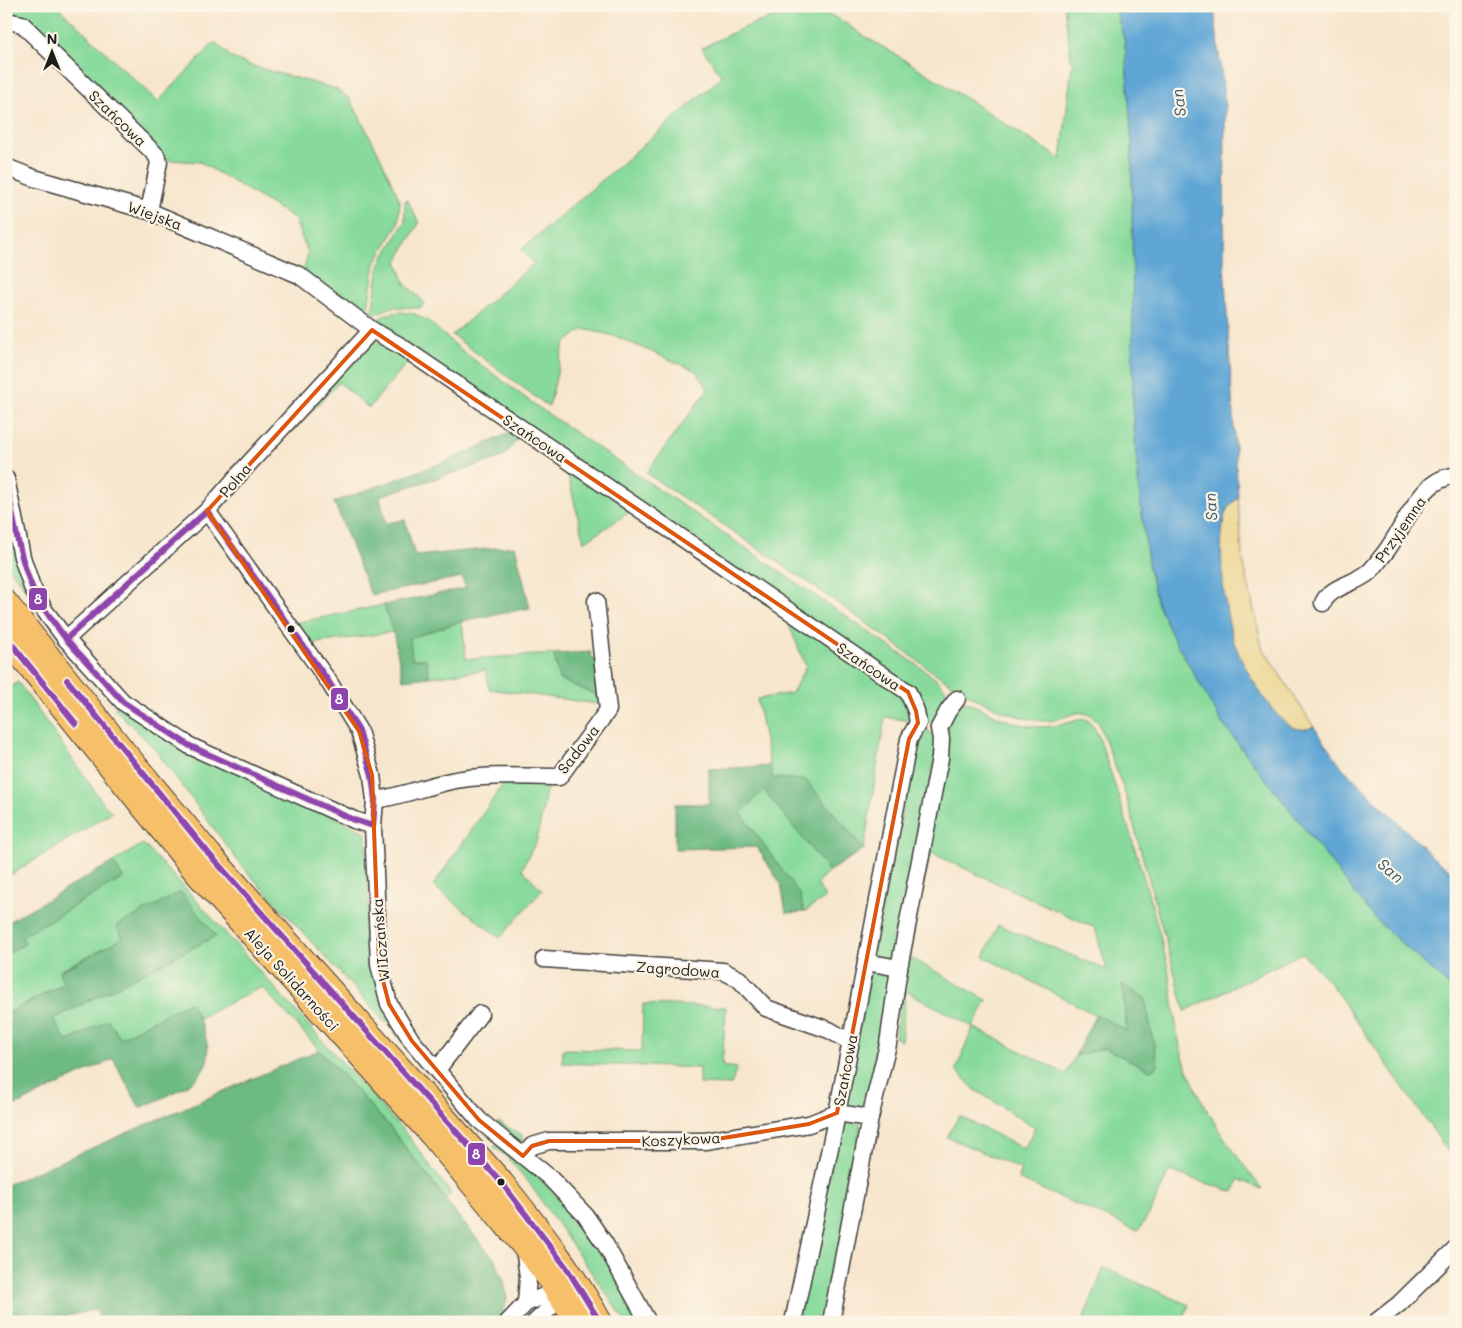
<svg xmlns="http://www.w3.org/2000/svg" width="1462" height="1328" viewBox="0 0 1462 1328" font-family="Mali,sans-serif">
<rect width="100%" height="100%" fill="#fcf5e5"/>
<filter id="ink" filterUnits="userSpaceOnUse"><feTurbulence type="fractalNoise" baseFrequency=".02" numOctaves="2"/><feDisplacementMap in="SourceGraphic" scale="10" xChannelSelector="R" yChannelSelector="G"/><feConvolveMatrix kernelMatrix="1 2 1 2 8 2 1 2 1" color-interpolation-filters="sRGB"/></filter>
<filter id="wash" filterUnits="userSpaceOnUse"><feTurbulence type="fractalNoise" baseFrequency=".0096" numOctaves="4" result="noise"/><feDisplacementMap in="SourceGraphic" scale="20" xChannelSelector="R" yChannelSelector="G"/><feGaussianBlur stdDeviation="1.12" result="paint"/><feColorMatrix in="noise" values="0 0 0 0 0 0 0 0 0 0 0 0 0 0 0 0 0 1.4 0 .05"/><feComposite in="paint" operator="in"/></filter>
<g filter="url(#wash)">
<rect width="100%" height="100%" fill="#f7e6cd"/>
<g fill="#87da9b" stroke="#527b5c" fill-rule="evenodd">
<path d="M 6,6 L 57,6 L 158,102 L 215,42 L 232,58 L 252,66 L 336,89 L 350,99 L 377,150 L 400,201 L 398,224 L 375,263 L 367,313 L 364,317 L 303,272 L 308,253 L 294,218 L 200,162 L 168,160 L 16,13 L 6,15 Z"/>
<path d="M 1064,6 L 1115,6 L 1125,43 L 1132,145 L 1133,414 L 1139,491 L 1149,569 L 1157,602 L 1172,635 L 1222,723 L 1375,919 L 1456,992 L 1456,1163 L 1328,980 L 1302,953 L 1185,1011 L 1125,793 L 1098,721 C 1077,702 1067,722 1045,721 C 1030,720 1012,715 998,709 C 947,687 904,649 859,618 C 789,568 717,521 646,473 L 708,389 L 696,371 L 615,336 L 583,329 L 564,344 L 549,407 L 452,335 L 534,263 L 521,250 L 722,77 L 702,48 C 741,28 780,8 824,14 C 837,15 853,29 864,36 C 931,74 995,118 1061,159 L 1072,65 Z"/>
<path d="M 407,199 L 419,223 L 397,261 L 405,284 L 425,303 L 420,308 L 392,307 L 372,315 L 379,265 L 405,222 L 405,201 Z"/>
<path d="M 401,312 L 415,314 L 428,321 L 461,350 L 535,405 L 926,671 C 953,693 954,694 933,722 L 926,722 L 921,718 L 916,700 L 375,325 L 376,320 L 387,314 Z"/>
<path d="M 374,340 L 410,359 L 369,408 L 339,382 L 291,433 L 287,429 L 367,344 Z"/>
<path d="M 566,467 L 633,510 L 584,542 Z"/>
<path d="M 6,509 L 26,589 L 13,572 L 6,568 Z"/>
<path d="M 384,605 L 393,632 L 310,644 L 294,623 Z"/>
<path d="M 784,613 L 903,693 L 911,721 L 885,717 L 864,849 L 806,781 L 772,778 L 757,699 L 792,693 L 806,666 Z"/>
<path d="M 462,621 L 466,659 L 554,654 L 559,679 L 604,698 L 605,705 L 489,689 L 486,670 L 429,677 L 426,659 L 412,659 L 409,638 Z"/>
<path d="M 18,682 L 103,803 L 112,812 L 6,878 L 6,691 Z"/>
<path d="M 965,701 C 1010,722 1033,737 1083,718 L 1089,721 L 1098,734 C 1123,810 1148,885 1167,963 C 1174,994 1174,1031 1184,1060 C 1201,1108 1231,1149 1262,1189 L 1238,1179 L 1234,1192 L 1169,1171 L 1152,1209 L 1138,1231 L 1018,1179 L 1021,1169 L 947,1137 L 959,1116 L 1024,1149 L 1035,1128 L 974,1089 L 956,1070 L 973,1027 L 906,991 L 906,994 L 900,992 L 950,714 L 957,705 ZM 931,853 L 1095,928 L 1107,970 L 998,925 L 984,957 L 1127,1031 L 1123,984 L 1150,1070 L 1104,1048 L 1075,1056 L 1066,1074 L 973,1027 L 987,1000 L 909,957 L 917,909 Z"/>
<path d="M 118,703 L 366,833 L 371,965 L 432,1073 L 241,865 L 154,748 L 115,709 Z"/>
<path d="M 925,729 L 932,733 L 938,744 L 897,959 L 871,960 L 919,730 Z"/>
<path d="M 504,783 L 548,783 L 537,839 L 522,869 L 542,890 L 500,938 L 433,886 Z"/>
<path d="M 764,790 L 829,871 L 817,883 L 825,898 L 804,912 L 799,895 L 741,813 Z"/>
<path d="M 143,844 L 185,888 L 409,1137 L 451,1194 L 446,1199 L 388,1125 L 262,987 L 199,1018 L 189,1002 L 120,1038 L 108,1020 L 67,1042 L 53,1019 L 216,936 L 117,926 L 123,938 L 59,971 L 65,983 L 6,1014 L 6,954 L 25,944 L 21,936 L 123,878 L 113,862 Z"/>
<path d="M 870,970 L 894,974 L 869,1100 L 854,1110 L 844,1108 Z"/>
<path d="M 900,999 L 905,1000 L 901,1041 L 895,1037 Z"/>
<path d="M 643,1004 L 726,1007 L 722,1066 L 737,1068 L 731,1085 L 699,1084 L 699,1068 L 562,1063 L 563,1049 L 642,1051 Z"/>
<path d="M 842,1118 L 861,1124 L 827,1322 L 797,1322 Z"/>
<path d="M 498,1122 L 522,1135 L 522,1141 L 514,1140 L 497,1125 Z"/>
<path d="M 497,1144 L 541,1179 L 591,1233 L 641,1322 L 626,1322 L 529,1183 L 506,1156 L 494,1147 Z"/>
<path d="M 1104,1268 L 1189,1305 L 1182,1322 L 1082,1322 Z"/>
</g>
<g fill="#6dba83" stroke="#446b50">
<path d="M 514,431 L 521,435 L 503,457 L 380,496 L 386,523 L 405,520 L 415,556 L 515,546 L 530,608 L 462,621 L 410,638 L 412,659 L 426,659 L 429,677 L 403,680 L 393,632 L 384,605 L 466,588 L 462,577 L 371,595 L 334,502 L 447,461 Z"/>
<path d="M 591,652 L 591,656 L 600,664 L 604,698 L 559,679 L 554,654 Z"/>
<path d="M 770,766 L 773,778 L 806,780 L 864,849 L 829,871 L 764,790 L 741,813 L 800,895 L 804,912 L 786,913 L 781,885 L 757,847 L 675,849 L 675,804 L 709,804 L 709,769 Z"/>
<path d="M 113,862 L 123,878 L 22,936 L 25,944 L 6,954 L 6,923 Z"/>
<path d="M 181,892 L 216,936 L 53,1019 L 67,1042 L 108,1020 L 120,1038 L 190,1002 C 229,1072 201,1081 140,1108 L 113,1059 L 6,1110 L 6,1014 L 64,984 L 59,972 L 123,938 L 116,926 Z"/>
<path d="M 1122,984 L 1145,998 L 1158,1065 L 1151,1070 L 1104,1048 L 1075,1056 L 1096,1014 L 1127,1031 Z"/>
<path d="M 319,1050 L 388,1125 L 458,1216 L 496,1261 L 504,1281 L 507,1298 L 504,1312 L 495,1322 L 100,1322 L 96,1309 L 44,1322 L 6,1322 L 6,1185 Z"/>
</g>
<path fill="#eeda9e" stroke="#857b5d" d="M 1238,497 L 1242,556 L 1262,647 L 1314,727 C 1306,730 1300,730 1292,727 C 1271,718 1238,658 1232,636 C 1224,608 1216,539 1226,512 C 1228,507 1234,502 1238,497 Z"/>
<path fill="#5fa6d5" stroke="#3e6178" d="M 1115,6 L 1214,6 L 1214,9 L 1225,107 L 1224,264 L 1238,497 C 1234,502 1228,507 1226,512 C 1216,539 1224,609 1232,636 C 1238,658 1271,718 1292,727 C 1300,730 1306,730 1314,727 L 1342,767 L 1437,861 L 1456,875 L 1456,992 L 1375,919 L 1222,723 L 1172,635 L 1157,602 L 1149,569 L 1139,491 L 1133,414 L 1132,145 L 1125,43 Z"/>
</g>
<g filter="url(#ink)">
<g fill="none" stroke-linecap="round" stroke-linejoin="round">
<defs>
<g id="minor">
<path d="M 6,21 L 22,24 L 156,155 L 159,162 L 149,211"/>
<path d="M 6,167 L 34,178 L 149,211 L 299,275 L 372,330 L 399,345 L 908,692 L 916,711 L 918,723 L 909,739 L 834,1129 L 793,1322"/>
<path d="M 6,479 L 22,557 L 32,587 L 45,611 L 66,639 L 123,702 L 190,746 L 354,820 L 373,826"/>
<path d="M 207,511 L 329,682 L 359,731 L 372,775 L 375,800 L 373,826 L 379,965 L 389,1004 L 412,1041 L 479,1120 L 549,1177 L 585,1215 L 605,1244 L 648,1322"/>
<path d="M 1323,603 C 1330,586 1356,584 1369,572 C 1375,567 1379,560 1384,554 C 1404,530 1420,476 1456,476"/>
<path d="M 66,639 L 207,511 L 243,470 L 372,330"/>
<path d="M 939,728 L 948,711 L 957,699"/>
<path d="M 375,800 C 405,796 432,783 462,779 C 494,774 527,777 559,777 L 608,710 L 596,601"/>
<path d="M 544,959 L 723,971 L 739,979 L 766,1008 L 829,1030 L 845,1039 L 851,1040"/>
<path d="M 866,962 L 899,968"/>
<path d="M 437,1070 L 480,1014"/>
<path d="M 523,1156 L 532,1146 L 549,1141 L 705,1141 L 809,1124 L 837,1113 L 870,1118"/>
<path d="M 524,1248 L 528,1277 L 526,1303"/>
<path d="M 508,1322 L 526,1303 L 565,1288"/>
<path d="M 535,1322 L 550,1308 L 558,1292"/>
<path d="M 831,1322 L 870,1118 L 888,1044 L 899,968 L 940,758 L 941,739 L 939,728"/>
<path d="M 1376,1322 L 1399,1304 L 1456,1248"/>
</g>
<g id="highway">
<path d="M 6,603 L 124,752 L 209,854 L 501,1182 C 537,1227 572,1271 600,1322"/>
<path d="M 6,637 L 196,872 L 432,1135 L 542,1268 L 577,1322"/>
</g>
</defs>
<use href="#minor" stroke="#3d3a37" stroke-width="19"/>
<use href="#highway" stroke="#3d3a37" stroke-width="26"/>
<use href="#minor" stroke="#fff" stroke-width="16"/>
<use href="#highway" stroke="#f6c06b" stroke-width="24"/>
<defs>
<g id="bus-1">
<path d="M 6,480 C 13,515 18,553 32,587 C 40,606 54,622 66,639"/>
<path d="M 207,511 L 329,682 L 359,731 L 372,775 L 375,800 L 373,826 L 354,820 L 190,746 L 123,702 L 66,639 Z"/>
<path d="M 6,637 L 76,724"/>
<path d="M 67,680 L 209,854 L 501,1182 L 566,1267 L 600,1322"/>
</g>
</defs>
<use href="#bus-1" stroke="#fcf5e5" stroke-width="10"/>
<use href="#bus-1" stroke="#8e44ad" stroke-width="6"/>
</g>
</g>
<path fill="none" stroke="#de560d" stroke-width="4" stroke-linejoin="round" d="M 372,330 L 908,692 L 916,711 L 918,723 L 909,739 L 837,1113 L 809,1124 L 705,1141 L 549,1141 L 532,1146 L 523,1156 L 479,1120 L 412,1041 L 389,1004 L 379,965 L 372,775 L 359,731 L 207,511 Z"/>
<g fill="#1c1c1c" stroke="#fcf5e5" stroke-width="2">
<circle cx="291" cy="629" r="4.5"/>
<circle cx="501" cy="1182" r="4.5"/>
</g>
<g text-anchor="middle" dominant-baseline="central" stroke-width="4.5" stroke-linejoin="round" paint-order="stroke">
<g font-size="15" fill="#1c1c1c" stroke="#fcf5e5">
<text transform="translate(118 118) rotate(44)">Szańcowa</text>
<text transform="translate(155 215) rotate(20)">Wiejska</text>
<text transform="translate(535 438) rotate(34)">Szańcowa</text>
<text transform="translate(235 480) rotate(-49)">Polna</text>
<text transform="translate(1400 529) rotate(-55)">Przyjemna</text>
<text transform="translate(869 666) rotate(34)">Szańcowa</text>
<text transform="translate(578 749) rotate(-52)">Sadowa</text>
<text transform="translate(380 940) rotate(-95)">WiIczańska</text>
<text transform="translate(678 969) rotate(4)">Zagrodowa</text>
<text transform="translate(292 979) rotate(48)">Aleja Solidarności</text>
<text transform="translate(845 1070) rotate(-79)">Szańcowa</text>
<text transform="translate(681 1139) rotate(-3)">Koszykowa</text>
</g>
<g font-size="16" font-style="italic" fill="#3a5a6f" stroke="#fcf5e5">
<text transform="translate(1178 103) rotate(-97)">San</text>
<text transform="translate(1210 507) rotate(-94)">San</text>
<text transform="translate(1391 870) rotate(40)">San</text>
</g>
</g>
<g stroke="#fcf5e5" stroke-width="2">
<rect x="28" y="587" width="20" height="24" rx="5" fill="#8e44ad"/>
<rect x="330" y="687" width="19" height="24" rx="5" fill="#8e44ad"/>
<rect x="467" y="1142" width="19" height="24" rx="5" fill="#8e44ad"/>
</g>
<g font-size="14" text-anchor="middle" font-weight="bold" fill="#fff">
<text x="38" y="604">8</text>
<text x="339" y="704">8</text>
<text x="476" y="1159">8</text>
</g>
<rect width="1462" height="1328" fill="none" stroke="#fcf5e5" stroke-width="25"/>
<g transform="translate(52 52)" stroke="#fcf5e5" stroke-width="4" paint-order="stroke">
<path d="M0-4L9 19L0 12L-9 19Z" fill="#1c1c1c"/>
<text y="-8" font-size="14" font-weight="bold" text-anchor="middle" fill="#1c1c1c">N</text>
</g>
</svg>
